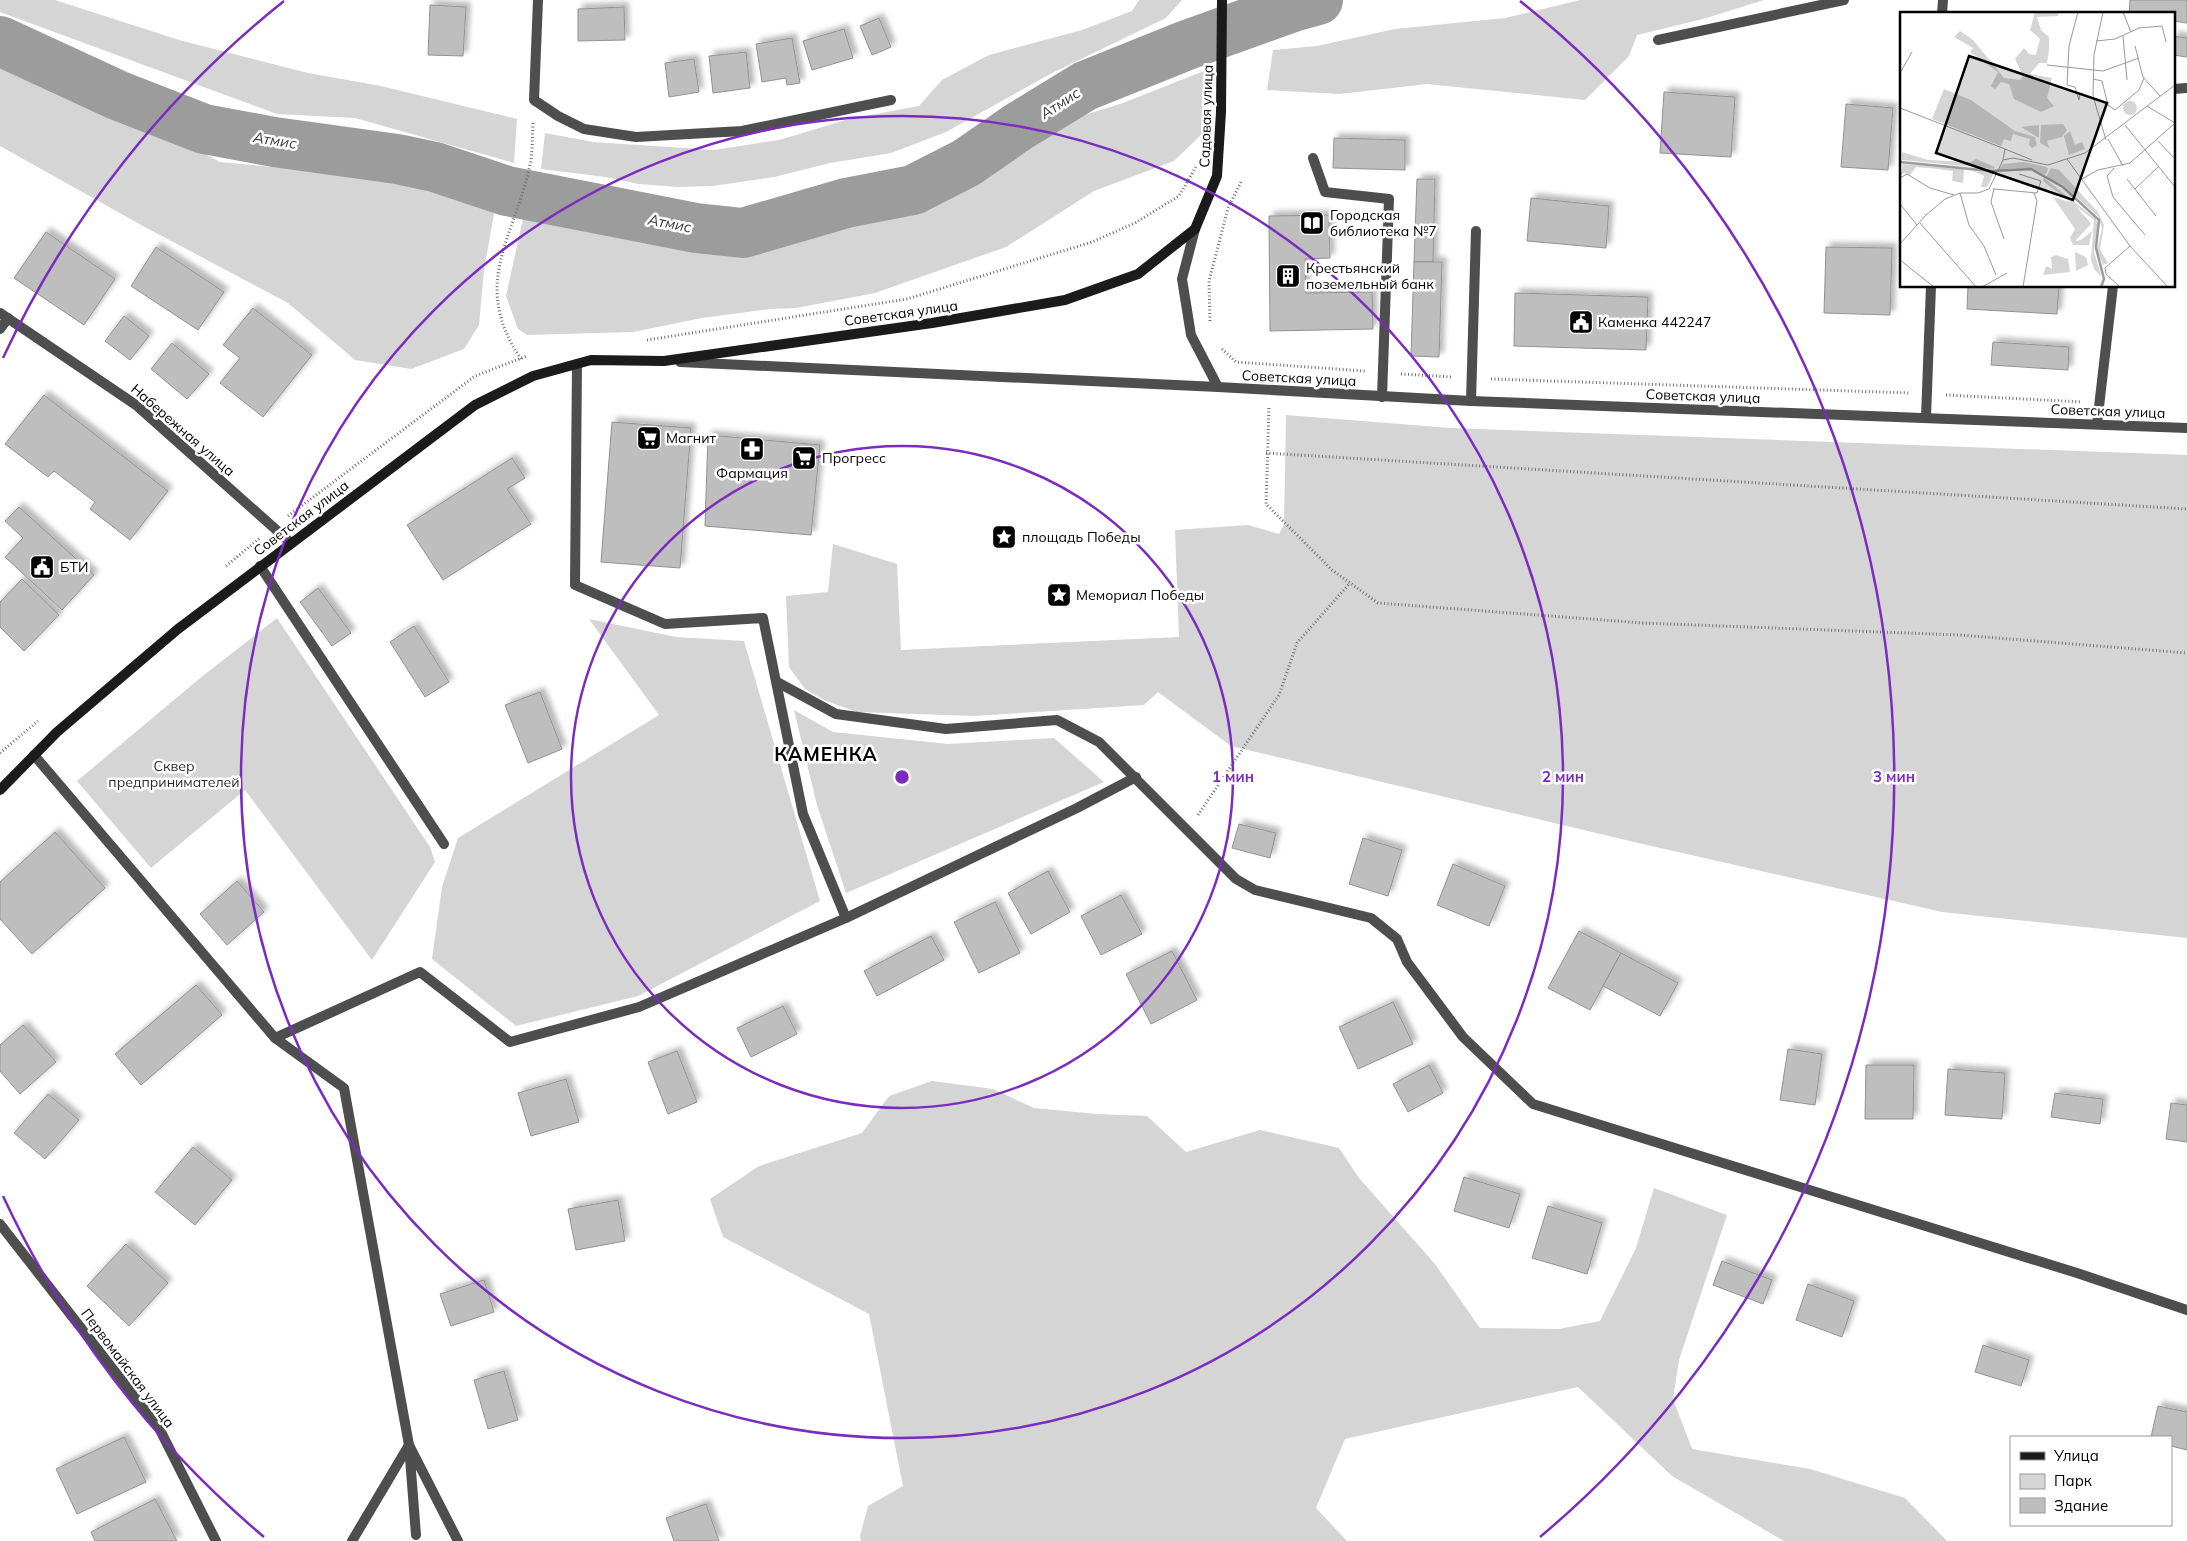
<svg xmlns="http://www.w3.org/2000/svg" width="2187" height="1541" viewBox="0 0 2187 1541" font-family="Mulish,sans-serif">
<defs>
<filter id="shadow"><feDropShadow dx="4.5" dy="-4.5" stdDeviation="2.5" flood-color="#0004"/></filter>
</defs>
<rect width="100%" height="100%" fill="#fff"/>
<g fill="#d5d5d5">
<path d="M 0,0 L 55,0 L 179,40 L 308,73 L 381,86 L 517,119 L 514,163 L 355,118 L 277,114 L 0,12 Z"/>
<path d="M 1139,0 L 1182,0 L 1166,18 L 1052,73 L 946,132 L 891,153 L 830,163 L 774,177 L 713,186 L 678,187 L 639,184 L 605,177 L 541,169 L 545,133 L 593,142 L 714,150 L 779,140 L 849,119 L 919,106 L 942,80 L 989,55 L 1082,30 L 1132,11 Z"/>
<path d="M 1580,0 L 1764,0 L 1703,19 L 1637,35 L 1629,56 L 1585,100 L 1427,84 L 1340,94 L 1267,90 L 1273,50 L 1317,46 L 1395,29 L 1505,18 Z"/>
<path d="M 0,56 L 147,124 L 220,162 L 445,183 L 497,197 L 484,270 L 479,325 L 464,349 L 411,369 L 355,360 L 288,303 L 143,226 L 0,146 Z"/>
<path d="M 1204,71 L 1201,135 L 1174,161 L 1094,191 L 1006,247 L 875,293 L 796,308 L 769,309 L 702,318 L 633,332 L 527,335 L 518,329 L 506,296 L 524,214 L 582,221 L 638,232 L 690,246 L 761,245 L 858,216 L 916,206 L 974,186 L 1078,117 L 1123,103 Z"/>
<path d="M 1286,415 L 1451,428 L 2187,455 L 2187,938 L 1942,912 L 1634,842 L 1231,746 L 1158,692 L 1144,705 L 974,716 L 857,712 L 826,701 L 805,689 L 789,667 L 786,596 L 828,592 L 833,544 L 897,564 L 901,650 L 1179,637 L 1175,530 L 1248,525 L 1279,534 L 1284,524 Z"/>
<path d="M 277,618 L 430,847 L 435,862 L 372,960 L 245,790 L 151,868 L 77,781 L 199,679 Z"/>
<path d="M 589,619 L 676,637 L 744,641 L 820,901 L 638,996 L 516,1026 L 432,959 L 442,887 L 458,838 L 659,715 Z"/>
<path d="M 794,710 L 833,732 L 948,744 L 1054,738 L 1104,782 L 846,893 L 817,805 Z"/>
<path d="M 932,1081 L 993,1089 L 1034,1108 L 1097,1114 L 1147,1116 L 1186,1152 L 1260,1130 L 1339,1148 L 1359,1178 L 1435,1264 L 1480,1328 L 1559,1329 L 1600,1321 L 1636,1248 L 1654,1188 L 1727,1215 L 1679,1360 L 1673,1399 L 1692,1449 L 1810,1469 L 1905,1498 L 1947,1541 L 1784,1541 L 1672,1476 L 1578,1387 L 1345,1439 L 1316,1508 L 1347,1541 L 861,1541 L 860,1536 L 868,1506 L 903,1486 L 869,1314 L 723,1237 L 710,1199 L 759,1166 L 862,1133 L 889,1096 Z"/>
</g>
<g fill="none" stroke-linecap="round" stroke-linejoin="round">
<path stroke="#9c9c9c" stroke-width="50" d="M 0,41 L 117,95 L 204,129 L 274,142 L 397,159 L 435,167 L 507,191 L 696,228 L 743,233 L 846,203 L 913,190 L 966,163 L 1018,127 L 1085,86 L 1187,45 L 1293,7 L 1318,0"/>
</g>
<g fill="#bebebe" stroke="#929292" filter="url(#shadow)">
<path d="M 2130,0 L 2187,0 L 2187,23 L 2173,21 L 2173,14 L 2129,14 Z"/>
<path d="M 430,5 L 466,7 L 463,56 L 428,55 Z"/>
<path d="M 624,7 L 625,40 L 578,41 L 578,9 Z"/>
<path d="M 879,18 L 891,47 L 872,55 L 860,26 Z"/>
<path d="M 844,29 L 853,58 L 812,70 L 803,41 Z"/>
<path d="M 2173,36 L 2187,38 L 2187,57 L 2173,55 Z"/>
<path d="M 792,38 L 800,83 L 787,85 L 786,78 L 762,82 L 756,44 Z"/>
<path d="M 746,52 L 750,88 L 713,93 L 709,56 Z"/>
<path d="M 694,59 L 699,92 L 669,97 L 665,63 Z"/>
<path d="M 1664,92 L 1735,97 L 1731,157 L 1660,153 Z"/>
<path d="M 1846,104 L 1893,108 L 1888,170 L 1841,167 Z"/>
<path d="M 1334,138 L 1405,140 L 1405,170 L 1333,168 Z"/>
<path d="M 1417,179 L 1435,179 L 1433,262 L 1414,262 Z"/>
<path d="M 1531,198 L 1609,206 L 1606,248 L 1527,241 Z"/>
<path d="M 1329,215 L 1330,258 L 1305,259 L 1306,293 L 1372,292 L 1373,329 L 1270,331 L 1269,216 Z"/>
<path d="M 46,232 L 115,279 L 84,325 L 14,278 Z"/>
<path d="M 156,247 L 224,292 L 198,330 L 131,286 Z"/>
<path d="M 1826,247 L 1892,248 L 1890,315 L 1824,313 Z"/>
<path d="M 1414,262 L 1442,262 L 1439,357 L 1411,356 Z"/>
<path d="M 1968,286 L 2059,286 L 2057,314 L 1967,309 Z"/>
<path d="M 1515,293 L 1648,297 L 1646,350 L 1514,346 Z"/>
<path d="M 253,308 L 312,355 L 263,417 L 220,383 L 240,358 L 223,345 Z"/>
<path d="M 124,316 L 149,336 L 130,360 L 105,341 Z"/>
<path d="M 1993,342 L 2069,347 L 2068,370 L 1991,365 Z"/>
<path d="M 172,343 L 209,374 L 187,399 L 151,369 Z"/>
<path d="M 44,395 L 168,491 L 130,540 L 90,509 L 95,502 L 54,471 L 48,477 L 5,444 Z"/>
<path d="M 612,422 L 691,428 L 680,568 L 601,562 Z"/>
<path d="M 708,435 L 820,445 L 811,535 L 705,526 Z"/>
<path d="M 512,458 L 525,478 L 507,489 L 531,524 L 443,580 L 407,525 Z"/>
<path d="M 19,507 L 94,575 L 62,610 L 5,557 L 23,538 L 5,521 Z"/>
<path d="M 22,579 L 59,615 L 24,651 L 0,627 L 0,602 Z"/>
<path d="M 318,588 L 351,633 L 332,646 L 300,602 Z"/>
<path d="M 414,626 L 449,682 L 425,697 L 390,642 Z"/>
<path d="M 540,692 L 562,749 L 528,763 L 505,705 Z"/>
<path d="M 1239,824 L 1276,833 L 1270,858 L 1232,848 Z"/>
<path d="M 55,832 L 105,888 L 32,954 L 0,919 L 0,882 Z"/>
<path d="M 1363,838 L 1402,850 L 1388,896 L 1349,884 Z"/>
<path d="M 1453,864 L 1505,886 L 1489,926 L 1437,905 Z"/>
<path d="M 1048,871 L 1070,912 L 1031,934 L 1008,893 Z"/>
<path d="M 237,881 L 264,912 L 227,945 L 200,914 Z"/>
<path d="M 1121,895 L 1142,934 L 1101,955 L 1081,916 Z"/>
<path d="M 995,902 L 1020,953 L 979,973 L 954,922 Z"/>
<path d="M 1579,931 L 1621,953 L 1590,1010 L 1548,988 Z"/>
<path d="M 931,936 L 944,960 L 877,996 L 864,971 Z"/>
<path d="M 1172,951 L 1197,1000 L 1151,1024 L 1126,974 Z"/>
<path d="M 1621,953 L 1678,983 L 1660,1016 L 1603,986 Z"/>
<path d="M 196,985 L 222,1015 L 141,1085 L 115,1054 Z"/>
<path d="M 1393,1002 L 1413,1044 L 1358,1069 L 1339,1027 Z"/>
<path d="M 783,1006 L 797,1034 L 751,1057 L 737,1028 Z"/>
<path d="M 23,1025 L 56,1062 L 20,1094 L 0,1071 L 0,1045 Z"/>
<path d="M 1788,1049 L 1822,1054 L 1815,1105 L 1780,1100 Z"/>
<path d="M 677,1051 L 697,1102 L 668,1114 L 648,1062 Z"/>
<path d="M 1429,1065 L 1443,1093 L 1408,1112 L 1393,1084 Z"/>
<path d="M 1866,1065 L 1914,1065 L 1913,1119 L 1865,1119 Z"/>
<path d="M 1948,1069 L 2005,1073 L 2002,1119 L 1945,1115 Z"/>
<path d="M 566,1079 L 579,1122 L 531,1136 L 518,1093 Z"/>
<path d="M 2055,1093 L 2103,1099 L 2100,1124 L 2051,1117 Z"/>
<path d="M 48,1094 L 79,1120 L 45,1159 L 14,1133 Z"/>
<path d="M 2171,1103 L 2187,1105 L 2187,1142 L 2166,1139 Z"/>
<path d="M 193,1147 L 232,1180 L 195,1225 L 155,1192 Z"/>
<path d="M 1464,1177 L 1520,1194 L 1509,1228 L 1454,1211 Z"/>
<path d="M 618,1200 L 625,1241 L 576,1250 L 568,1209 Z"/>
<path d="M 1548,1206 L 1602,1223 L 1587,1274 L 1532,1258 Z"/>
<path d="M 126,1244 L 168,1283 L 129,1326 L 87,1286 Z"/>
<path d="M 1722,1261 L 1772,1280 L 1763,1304 L 1713,1285 Z"/>
<path d="M 484,1280 L 494,1312 L 451,1326 L 440,1294 Z"/>
<path d="M 1808,1284 L 1854,1301 L 1842,1337 L 1796,1320 Z"/>
<path d="M 1983,1345 L 2029,1360 L 2021,1386 L 1975,1372 Z"/>
<path d="M 504,1371 L 518,1420 L 488,1429 L 474,1380 Z"/>
<path d="M 2158,1406 L 2187,1412 L 2187,1450 L 2171,1446 L 2171,1437 L 2151,1437 Z"/>
<path d="M 124,1437 L 146,1482 L 77,1514 L 56,1469 Z"/>
<path d="M 155,1499 L 177,1541 L 95,1541 L 91,1532 Z"/>
<path d="M 706,1504 L 719,1541 L 674,1541 L 666,1518 Z"/>
</g>
<g fill="none" stroke-linecap="round" stroke-linejoin="round">
<g stroke="#707070" stroke-width="3" stroke-dasharray="1 2.5" stroke-linecap="butt">
<path d="M 1210,321 L 1209,281 L 1228,208 L 1241,182"/>
<path d="M 647,340 L 907,299 L 1092,242 L 1135,223 L 1179,196 L 1197,165"/>
<path d="M 1222,349 L 1236,362 L 1365,371"/>
<path d="M 521,359 C 470,284 514,239 530,165 C 533,152 532,137 533,123"/>
<path d="M 1401,374 L 1452,377"/>
<path d="M 1491,379 L 1910,393"/>
<path d="M 1946,395 L 2082,402"/>
<path d="M 1269,408 L 1266,504 L 1332,570 L 1378,603 L 1643,623 L 1959,635 L 2187,653"/>
<path d="M 1266,453 L 2187,509"/>
<path d="M 288,516 L 475,376 L 527,356"/>
<path d="M 226,566 L 260,538"/>
<path d="M 0,753 L 38,721"/>
<path d="M 1198,815 L 1279,695 L 1297,643 L 1350,583"/>
</g>
<g stroke="#4e4e4e" stroke-width="10">
<path d="M 1942,14 L 1943,0"/>
<path d="M 1658,40 L 1844,0"/>
<path d="M 2173,89 L 2187,88"/>
<path d="M 1313,158 L 1325,192 L 1389,199 L 1382,397"/>
<path d="M 577,364 L 575,585 L 665,624 L 763,618 L 803,814 L 846,918"/>
<path d="M 1471,401 L 1476,231"/>
<path d="M 1926,417 L 1931,286"/>
<path d="M 2097,424 L 2113,286"/>
<path d="M 260,566 L 444,844"/>
<path d="M 777,682 L 836,714 L 946,729 L 1057,720 L 1099,742 L 1236,879 L 1255,890 L 1371,918 L 1397,939 L 1407,962 L 1463,1037 L 1533,1104 L 2077,1273 L 2187,1310"/>
<path d="M 34,755 L 275,1038 L 344,1088 L 409,1445 L 352,1541"/>
<path d="M 275,1038 L 420,972 L 510,1042 L 639,1007 L 846,918 L 1077,808 L 1136,777"/>
</g>
<g stroke="#4e4e4e" stroke-width="10">
<path d="M 538,0 L 534,100 L 558,116 L 584,129 L 636,137 L 742,131 L 891,100"/>
<path d="M 0,313 L 136,405 L 291,543"/>
<path d="M 0,329 L 8,318"/>
<path d="M 680,362 L 1218,387"/>
<path d="M 0,1224 L 159,1428 L 216,1541"/>
<path d="M 416,1535 L 409,1445 L 458,1541"/>
</g>
<path stroke="#4e4e4e" stroke-width="10" d="M 1195,229 L 1182,279 L 1191,335 L 1218,387 L 1471,401 L 2187,428"/>
<path stroke="#1b1b1b" stroke-width="10" d="M 0,790 L 57,732 L 178,629 L 475,405 L 533,376 L 591,360 L 664,361 L 932,323 L 1065,300 L 1138,274 L 1195,229 L 1217,176 L 1221,112 L 1222,0"/>
</g>
<g fill="none" stroke="#7b2cbf" stroke-width="2.5">
<circle cx="902" cy="777" r="331"/>
<circle cx="902" cy="777" r="661"/>
<path d="M264 1537A992 992 0 0 1 3 1196M3 358A992 992 0 0 1 284 1M1520 1A992 992 0 0 1 1540 1537"/>
</g>
<defs>
<symbol id="library-square" viewBox="-11 -11 22 22"><rect x="-9" y="-9" width="18" height="18" rx="4" fill="#000" stroke="#fff"/><path d="M-6-4Q-3-5.5-.7-3.5V5Q-3 3-6 4ZM6-4Q3-5.5 .7-3.5V5Q3 3 6 4Z" fill="#fff"/></symbol>
<symbol id="building-square" viewBox="-11 -11 22 22"><rect x="-9" y="-9" width="18" height="18" rx="4" fill="#000" stroke="#fff"/><path d="M-4-6H4V6H1V3H-1V6H-4ZM-2.5-4.3h1.7v1.8h-1.7ZM.8-4.3h1.7v1.8H.8ZM-2.5-1h1.7V.8h-1.7ZM.8-1h1.7V.8H.8Z" fill="#fff"/></symbol>
<symbol id="civic-square" viewBox="-11 -11 22 22"><rect x="-9" y="-9" width="18" height="18" rx="4" fill="#000" stroke="#fff"/><path d="M-.6-6.5H3V-4.5H.6V-3L4-1V1h2V6H-6V1h2V-1L-.6-3ZM-1.2 2.5V6h2.4V2.5Z" fill="#fff"/></symbol>
<symbol id="supermarket-square" viewBox="-11 -11 22 22"><rect x="-9" y="-9" width="18" height="18" rx="4" fill="#000" stroke="#fff"/><path d="M-6-5.5h2.5l.6 2H6L4.5 2H-2.5L-4.4-4H-6ZM-1.5 3.2a1.3 1.3 0 1 0 .1 0ZM3 3.2a1.3 1.3 0 1 0 .1 0Z" fill="#fff"/></symbol>
<symbol id="pharmacy-square" viewBox="-11 -11 22 22"><rect x="-9" y="-9" width="18" height="18" rx="4" fill="#000" stroke="#fff"/><path d="M-2-6h4v4h4v4h-4v4h-4v-4h-4v-4h4Z" fill="#fff"/></symbol>
<symbol id="sight-square" viewBox="-11 -11 22 22"><rect x="-9" y="-9" width="18" height="18" rx="4" fill="#000" stroke="#fff"/><path d="M0-6L1.8-2.2L6-1.7L2.9 1.2L3.7 5.4L0 3.3L-3.7 5.4L-2.9 1.2L-6-1.7L-1.8-2.2Z" fill="#fff"/></symbol>
</defs>
<g fill-rule="evenodd">
<use href="#library-square" x="1298" y="209" width="28" height="28"/>
<use href="#building-square" x="1274" y="262" width="28" height="28"/>
<use href="#civic-square" x="1567" y="308" width="28" height="28"/>
<use href="#supermarket-square" x="635" y="424" width="28" height="28"/>
<use href="#pharmacy-square" x="738" y="435" width="28" height="28"/>
<use href="#supermarket-square" x="790" y="444" width="28" height="28"/>
<use href="#sight-square" x="990" y="523" width="28" height="28"/>
<use href="#civic-square" x="28" y="553" width="28" height="28"/>
<use href="#sight-square" x="1045" y="581" width="28" height="28"/>
</g>
<g text-anchor="middle" dominant-baseline="central" stroke-width="5" stroke-linejoin="round" paint-order="stroke">
<g font-size="14" fill="#000" stroke="#fff">
<text transform="translate(1206 116) rotate(-88)">Садовая улица</text>
<text transform="translate(901 313) rotate(-8)">Советская улица</text>
<text transform="translate(1299 378) rotate(3)">Советская улица</text>
<text transform="translate(1703 396) rotate(2)">Советская улица</text>
<text transform="translate(2108 411) rotate(2)">Советская улица</text>
<text transform="translate(183 430) rotate(41)">Набережная улица</text>
<text transform="translate(301 518) rotate(-37)">Советская улица</text>
<text transform="translate(128 1368) rotate(53)">Первомайская улица</text>
</g>
<g font-size="14" fill="#000" stroke="#fff" text-anchor="start">
<text x="1330" y="215">Городская<tspan x="1330" dy="16">библиотека №7</tspan></text>
<text x="1306" y="268">Крестьянский<tspan x="1306" dy="16">поземельный банк</tspan></text>
<text x="1598" y="322">Каменка 442247</text>
<text x="666" y="438">Магнит</text>
<text x="822" y="458">Прогресс</text>
<text x="752" y="473" text-anchor="middle">Фармация</text>
<text x="1022" y="537">площадь Победы</text>
<text x="60" y="567">БТИ</text>
<text x="1076" y="595">Мемориал Победы</text>
</g>
<g font-size="14" fill="#2c2c2c" stroke="#fff">
<text x="174" y="766">Сквер<tspan x="174" dy="16">предпринимателей</tspan></text>
</g>
<g font-size="15" font-style="italic" fill="#3d3d3d" stroke="#fff">
<text transform="translate(1060 103) rotate(-33)">Атмис</text>
<text transform="translate(275 140) rotate(9)">Атмис</text>
<text transform="translate(670 223) rotate(11)">Атмис</text>
</g>
<g font-size="19" font-weight="bold" letter-spacing="1" fill="#000" stroke="#fff">
<text x="826" y="754">КАМЕНКА</text>
</g>
</g>
<g transform="translate(1900 12)">
<rect width="275" height="275" fill="#fff"/>
<path d="M 135,0 L 159,0 L 158,4 L 137,5 L 141,18 L 149,25 L 149,38 L 147,51 L 139,51 L 130,62 L 152,66 L 147,86 L 154,94 L 141,100 L 114,87 L 109,72 L 101,70 L 95,77 L 91,74 L 98,60 L 70,40 L 73,36 L 54,25 L 60,19 L 73,28 L 104,66 L 120,68 L 123,64 L 115,47 L 124,36 L 129,42 L 136,43 L 140,27 L 130,18 ZM 44,77 L 71,88 L 115,119 L 135,125 L 137,133 L 132,136 L 129,133 L 130,127 L 113,122 L 111,129 L 104,127 L 101,134 L 32,107 ZM223 96a7 7 0 1 1 14 0a7 7 0 1 1-14 0ZM 163,112 L 167,118 L 162,125 L 147,129 L 149,136 L 140,131 L 141,113 ZM 139,113 L 139,126 L 121,115 ZM 170,119 L 175,133 L 182,130 L 185,137 L 169,143 L 164,124 ZM 2,140 L 28,148 L 71,150 L 76,147 L 95,155 L 94,157 L 2,148 ZM 124,150 L 147,155 L 148,158 L 145,163 L 131,156 L 99,157 L 103,152 ZM 3,152 L 67,156 L 94,161 L 87,175 L 81,175 L 84,164 L 73,159 L 64,158 L 63,171 L 52,169 L 53,159 L 30,156 L 16,155 L 10,163 L 4,161 L 0,164 ZM 151,156 L 159,158 L 198,200 L 204,213 L 200,237 L 208,251 L 203,253 L 197,239 L 202,216 L 198,204 L 163,173 L 146,165 ZM 144,166 L 196,207 L 198,214 L 194,239 L 201,264 L 194,257 L 191,247 L 194,208 L 143,169 ZM 153,185 L 173,191 L 189,209 L 191,212 L 175,229 L 181,228 L 192,219 L 189,233 L 173,233 L 170,226 L 175,217 ZM 175,240 L 186,245 L 188,253 L 176,259 ZM 156,243 L 168,247 L 170,260 L 143,263 L 146,254 L 152,257 L 151,245 Z" fill="#d5d5d5"/>
<path fill="none" stroke="#9c9c9c" stroke-width="2.5" d="M 0,150 L 92,159 L 131,157 L 163,175 L 199,208 L 196,236 L 204,267 L 201,275"/>
<path fill="none" stroke="#999" stroke-width="1" d="M 178,0 L 169,34 L 167,73 L 175,75 L 179,88 L 180,82M 203,0 L 194,43 L 193,84 L 206,128M 223,0 L 231,20M 223,24 L 227,68M 196,29 L 215,27 L 239,16 L 262,14 L 266,30M 235,34 L 243,65 L 260,84M 147,53 L 203,59 L 239,46M 0,61 L 12,40M 193,67 L 202,69 L 208,93 L 215,98 L 239,78 L 244,66M 247,94 L 275,111M 0,96 L 105,137 L 103,148M 225,113 L 275,175M 208,127 L 223,154M 258,129 L 275,147M 105,137 L 132,148M 167,147 L 230,234 L 268,275M 214,156 L 207,164 L 213,185 L 245,223M 0,166 L 7,162 L 30,176 L 54,183M 227,167 L 256,204M 180,168 L 198,158 L 230,151 L 275,111M 94,176 L 91,190 L 104,227M 94,177 L 137,181 L 141,169 L 119,162M 235,177 L 258,155M 60,181 L 69,213 L 84,234 L 96,263M 0,192 L 17,213M 20,211 L 76,275M 0,232 L 26,203 L 45,187 L 60,181 L 78,181 L 89,177 L 103,148 L 113,146 L 148,153 L 185,141 L 275,73M 0,248 L 34,275M 82,275 L 107,261M 123,275 L 137,189 L 134,181M 220,275 L 206,262 L 205,256 L 230,234"/>
<path fill="#000" fill-opacity="0.15" stroke="#000" stroke-width="2.5" d="M 69,44 L 207,91 L 173,188 L 36,141 Z"/>
<rect width="275" height="275" fill="none" stroke="#000" stroke-width="2.5"/>
</g>
<circle cx="902" cy="777" r="8" fill="#7b2cbf" stroke="#fff" stroke-width="2.5"/>
<g font-size="15" text-anchor="middle" font-weight="bold" fill="#7b2cbf" stroke="#fff" stroke-width="5" stroke-linejoin="round" paint-order="stroke">
<text x="1233" y="782">1 мин</text>
<text x="1563" y="782">2 мин</text>
<text x="1894" y="782">3 мин</text>
</g>
<rect x="2010" y="1436" width="162" height="90" fill="#ffffff" stroke="#999999"/>
<rect x="2020" y="1452" width="25" height="8" fill="#1b1b1b" stroke="#999999"/>
<text x="2054" y="1461" font-size="15" fill="#000000">Улица</text>
<rect x="2020" y="1474" width="25" height="15" fill="#d5d5d5" stroke="#999999"/>
<text x="2054" y="1486" font-size="15" fill="#000000">Парк</text>
<rect x="2020" y="1498" width="25" height="15" fill="#bebebe" stroke="#999999"/>
<text x="2054" y="1511" font-size="15" fill="#000000">Здание</text>
</svg>
